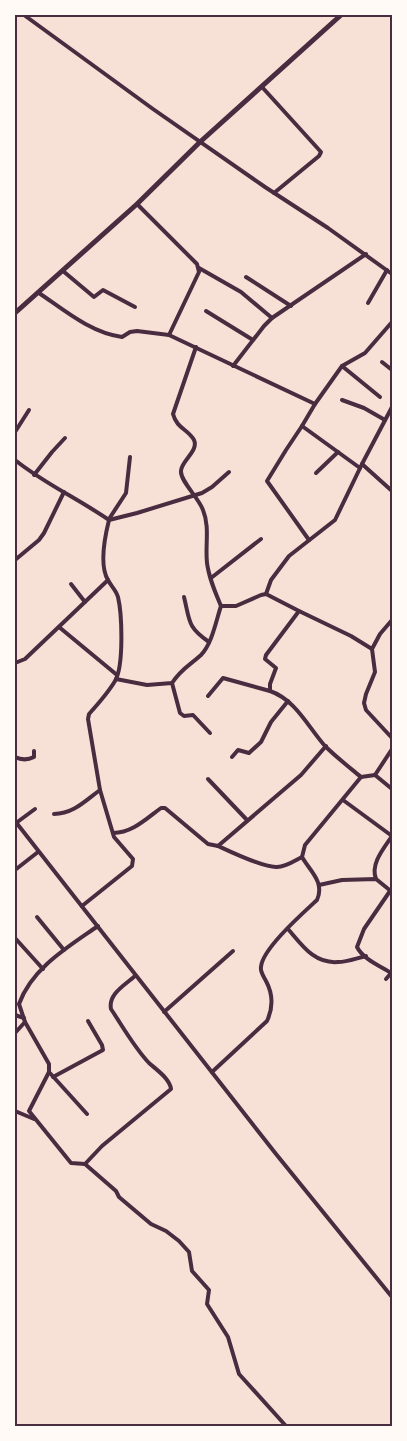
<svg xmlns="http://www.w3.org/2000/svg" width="407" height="1441" viewBox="0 0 407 1441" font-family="Montserrat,sans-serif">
<rect width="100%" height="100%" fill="#f7e1d7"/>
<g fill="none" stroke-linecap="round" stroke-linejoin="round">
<g stroke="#4a2c40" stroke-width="4">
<path d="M 24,15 L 153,109 L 265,187 L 328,228 L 392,274"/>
<path d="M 262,87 L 321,152 L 319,156 L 274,193"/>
<path d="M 137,204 L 197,264 L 199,272 L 169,335"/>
<path d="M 199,268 L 241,292 L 272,318"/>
<path d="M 63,271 L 94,297 L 103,290 L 135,307"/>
<path d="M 246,277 L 291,306"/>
<path d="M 39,293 C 64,310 91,333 122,337 L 130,332 L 137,331 L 169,335 L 315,404"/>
<path d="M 368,303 L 387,270"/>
<path d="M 206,311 L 253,340"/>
<path d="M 196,347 L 173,414 C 177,429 188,429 194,440 C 199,451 181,461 181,471 C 180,481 199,498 203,510 C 210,527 205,545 207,563 C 209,578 215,592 221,606 L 236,606 L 261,595 L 266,594 L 271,580 L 289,556 L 335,520 L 362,464 L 392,407"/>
<path d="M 382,362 L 392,370"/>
<path d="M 233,366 L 264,326 L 272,318 L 366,254"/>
<path d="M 342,366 L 380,397"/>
<path d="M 342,400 L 364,408 L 385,420"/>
<path d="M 302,426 L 360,468"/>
<path d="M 15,432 L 29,410"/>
<path d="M 15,460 C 45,484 77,498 109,520 C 105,536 99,565 108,580 C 111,586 116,590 118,597 C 122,614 124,666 115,681 C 108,693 98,704 89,714 L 88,719 L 100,790 L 114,837 L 133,859 L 132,866 L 82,906"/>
<path d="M 362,464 L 392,491"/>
<path d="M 316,473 L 338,452"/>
<path d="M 34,475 L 52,452 L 65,438"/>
<path d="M 109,519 L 126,493 L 130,457"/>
<path d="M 109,520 L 137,513 L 202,493 L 212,487 L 229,472"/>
<path d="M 309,540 L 267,481 L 286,450 L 302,426 L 315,404 L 342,366 L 365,353 L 392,322"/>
<path d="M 15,560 L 39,540 L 44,533 L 64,492"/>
<path d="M 211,578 L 261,539"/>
<path d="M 71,584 L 85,602"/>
<path d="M 266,594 L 299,611"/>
<path d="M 184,597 C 190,621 187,627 209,642"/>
<path d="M 392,620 L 380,634 L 372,649 L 375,672 L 366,694 L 364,703 L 366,710 L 392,738"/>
<path d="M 59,627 L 117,675"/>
<path d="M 15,663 L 25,659 L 108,580"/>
<path d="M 116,679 L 147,685 L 172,683 C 182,668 189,666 201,655 C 212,644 216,621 221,606"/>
<path d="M 172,683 L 180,713 L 184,716 L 193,715 L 210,733"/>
<path d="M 208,696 L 223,678 L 270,691"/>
<path d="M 15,757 C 21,760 28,760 34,757 L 34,751"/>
<path d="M 232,757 L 238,750 L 249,753 L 261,742 L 271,722 L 288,701"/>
<path d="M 375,775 L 392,749"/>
<path d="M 361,777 C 349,767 336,757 325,746 C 308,727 296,700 270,691 L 270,684 L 276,668 L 265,659 L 266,655 L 299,611 L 351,636 L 372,649"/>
<path d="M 208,779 L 247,820"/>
<path d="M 343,800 L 392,836"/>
<path d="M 54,814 C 73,814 85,801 100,790"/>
<path d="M 15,821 L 276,1154 L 392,1297"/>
<path d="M 16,823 L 35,809"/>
<path d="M 113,833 C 132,833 146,819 161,808 L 165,808 L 208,844 L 218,846 L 301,775 L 326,746"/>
<path d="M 218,846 C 231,852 264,868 277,867 C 286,867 294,861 302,857"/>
<path d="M 15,870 L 38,852"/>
<path d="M 376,879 C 370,864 384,848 392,836"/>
<path d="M 319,885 L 342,880 L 376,879 L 392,892"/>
<path d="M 390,891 L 364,929 L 357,947 C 363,959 380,966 391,973"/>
<path d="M 37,917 L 64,950"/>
<path d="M 288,929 C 302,945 314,964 338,962 C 347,962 357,958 366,956"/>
<path d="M 15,938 L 43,969"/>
<path d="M 386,979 L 392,972"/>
<path d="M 164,1012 L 233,951"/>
<path d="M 15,1015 L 24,1018"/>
<path d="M 15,1033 L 25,1022"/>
<path d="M 49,1072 L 29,1111 L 71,1163 L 85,1164"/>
<path d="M 212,1072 L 267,1021 C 273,1008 273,994 266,981 C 264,977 260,972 261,967 C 262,949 303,913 317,900 C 325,882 310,871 302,857 L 305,845 L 361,777 L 375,775 L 392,789"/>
<path d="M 53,1077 L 103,1050 L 102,1045 L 88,1021"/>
<path d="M 15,1111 L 34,1119"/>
<path d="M 87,1114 L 49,1072 L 49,1064 L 25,1022 L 19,1004 C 32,968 68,947 98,926"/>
<path d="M 85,1164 L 116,1191 L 119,1197 L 132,1208 L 151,1224 L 166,1231 L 179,1241 L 189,1252 L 192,1271 L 209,1290 L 207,1304 L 228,1337 L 239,1374 L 286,1426"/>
<path d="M 85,1164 L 102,1146 L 171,1089 C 170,1079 157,1070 149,1063 C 134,1047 123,1027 111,1009 C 108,994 125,985 135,976"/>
</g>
<path stroke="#4a2c40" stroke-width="5" d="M 15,313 L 137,204 L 200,142 L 341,15"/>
</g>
<rect width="407" height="1441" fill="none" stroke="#fffaf5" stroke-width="32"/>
<rect x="16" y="16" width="375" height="1409" fill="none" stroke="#4a2c40" stroke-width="2"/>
</svg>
